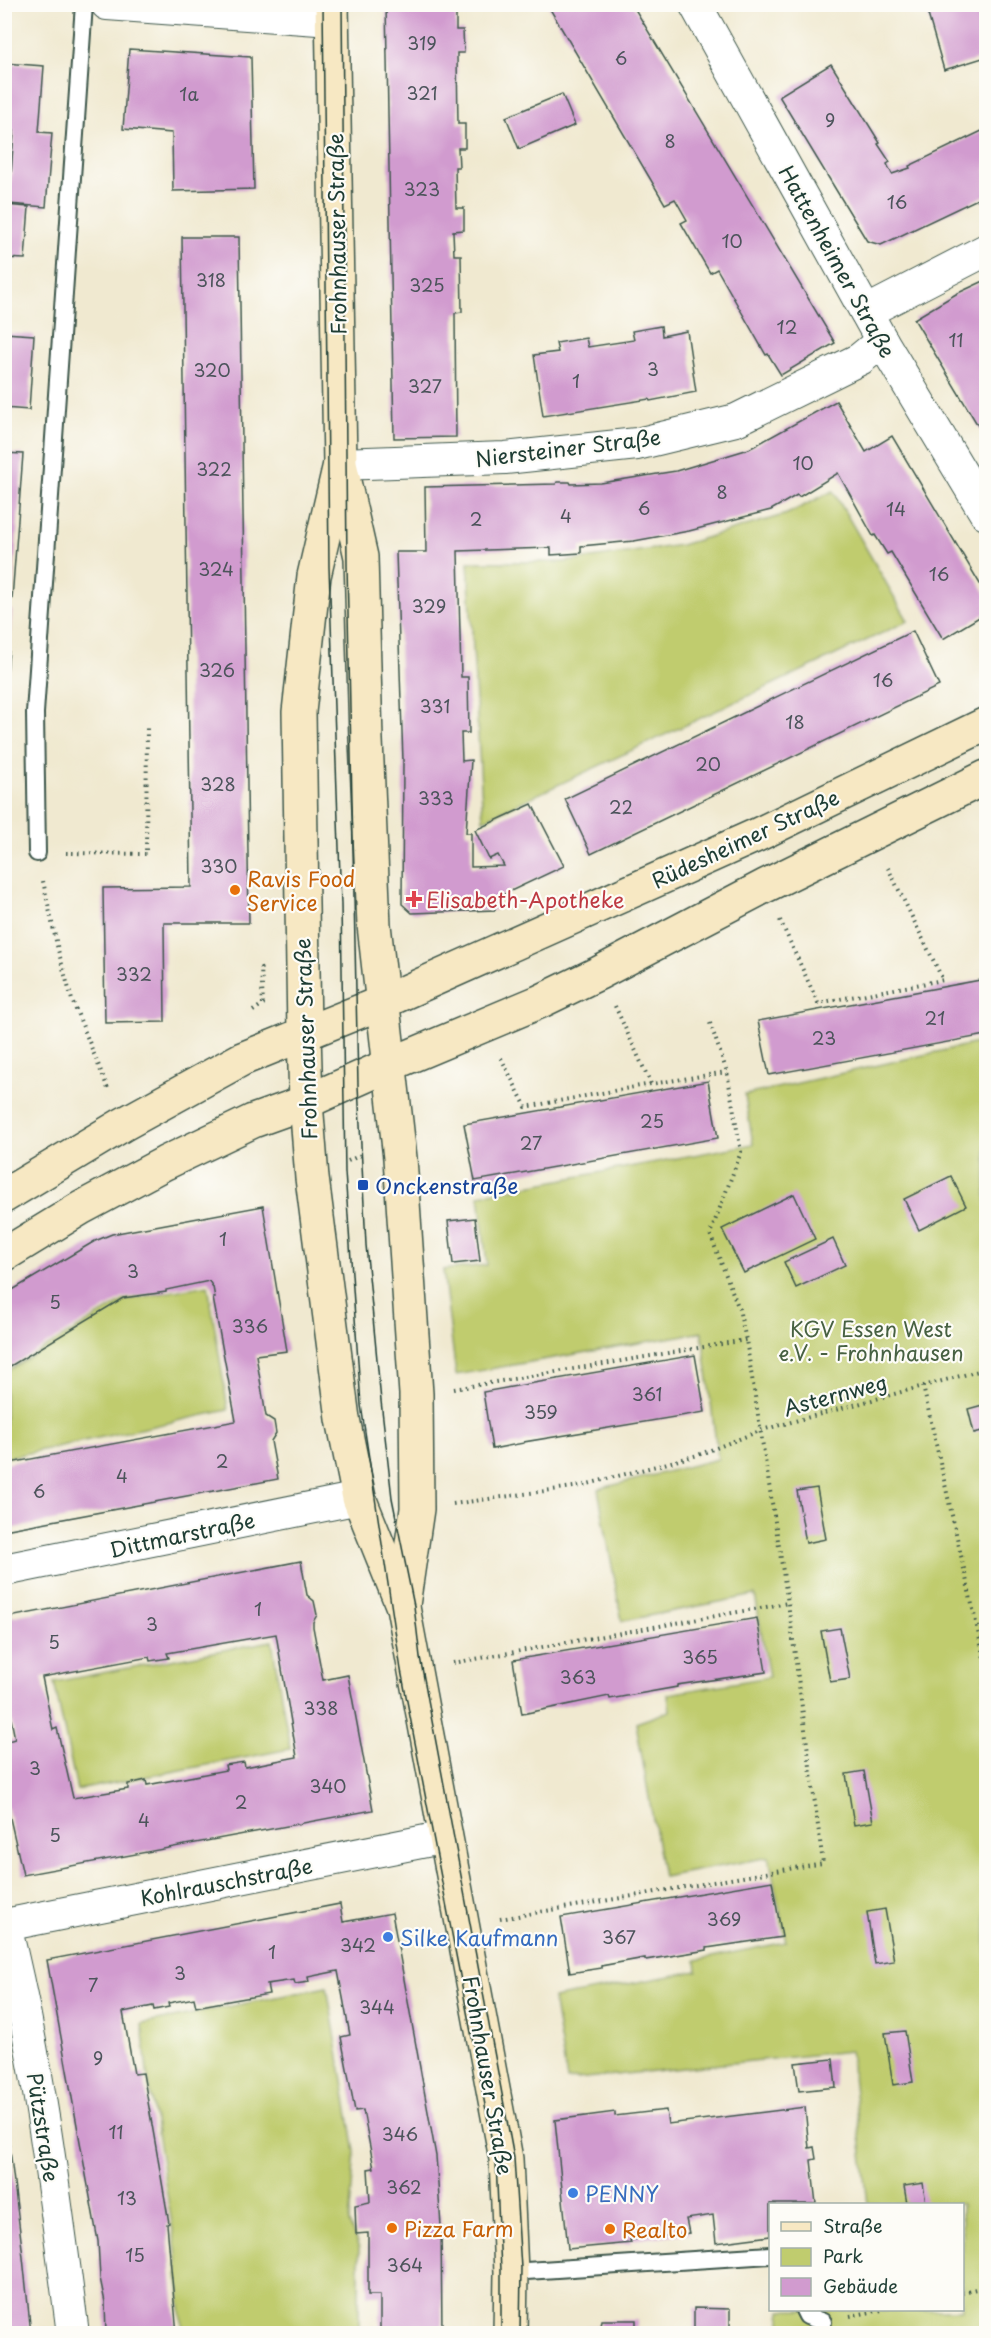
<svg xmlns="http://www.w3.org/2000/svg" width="991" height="2338" viewBox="0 0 991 2338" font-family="'Playpen Sans',sans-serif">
<rect width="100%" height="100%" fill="#fdfcf7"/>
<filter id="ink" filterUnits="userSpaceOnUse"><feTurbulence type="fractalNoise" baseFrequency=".0167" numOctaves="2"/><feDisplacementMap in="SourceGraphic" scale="12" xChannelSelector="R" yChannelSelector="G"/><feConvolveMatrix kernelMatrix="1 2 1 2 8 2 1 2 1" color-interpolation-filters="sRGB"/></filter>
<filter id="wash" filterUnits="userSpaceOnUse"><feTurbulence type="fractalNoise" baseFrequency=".008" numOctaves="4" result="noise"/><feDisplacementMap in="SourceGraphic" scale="24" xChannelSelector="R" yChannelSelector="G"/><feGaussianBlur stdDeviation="1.35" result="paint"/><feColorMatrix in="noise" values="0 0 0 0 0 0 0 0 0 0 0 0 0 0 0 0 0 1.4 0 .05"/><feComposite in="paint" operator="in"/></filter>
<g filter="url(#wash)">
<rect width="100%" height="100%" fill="#f0e9d0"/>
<g fill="#c0cc6e" stroke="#708451" stroke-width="1.5">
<path d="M 833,491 L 908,621 L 483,820 L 468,562 L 564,562 L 681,545 L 787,514 Z"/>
<path d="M 986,1041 L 986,2333 L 781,2333 L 781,2310 L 962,2310 L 962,2204 L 868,2204 L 850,2051 L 567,2080 L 553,1998 L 697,1971 L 696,1960 L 786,1942 L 769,1857 L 663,1877 L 636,1723 L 670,1711 L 668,1694 L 769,1677 L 755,1595 L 622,1621 L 598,1489 L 718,1459 L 702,1332 L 456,1375 L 443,1270 L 487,1265 L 479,1195 L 753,1144 L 745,1095 Z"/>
<path d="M 208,1285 L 228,1410 L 5,1458 L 5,1372 L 125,1300 Z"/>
<path d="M 272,1641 L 290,1749 L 77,1790 L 54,1682 Z"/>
<path d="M 327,1987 L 355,2151 L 349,2223 L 359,2248 L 359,2333 L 183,2333 L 176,2249 L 147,2071 L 142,2024 Z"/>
</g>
<g id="blocks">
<g fill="#d19bcf" fill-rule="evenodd">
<path d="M 386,4 L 456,4 L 456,30 L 463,30 L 464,53 L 457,53 L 457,56 L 458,124 L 465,124 L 465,148 L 458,148 L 459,167 L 455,167 L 456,208 L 464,208 L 464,230 L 453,231 L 454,255 L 461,255 L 462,312 L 455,313 L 456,437 L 394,438 Z"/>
<path d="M 547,4 L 632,4 L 835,343 L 781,375 L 768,354 L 766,355 L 717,269 L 710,273 L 681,223 L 687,220 L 675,199 L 665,204 Z"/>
<path d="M 925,4 L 986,4 L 986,57 L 944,70 Z"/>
<path d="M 129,49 L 251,57 L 254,189 L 173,191 L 172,133 L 123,129 Z"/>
<path d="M 4,63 L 44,66 L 39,132 L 52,133 L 46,207 L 9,204 L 14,131 L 4,131 Z"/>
<path d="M 831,64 L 880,143 L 878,144 L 890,162 L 887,164 L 892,174 L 910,168 L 909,166 L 986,129 L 986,195 L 881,245 L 867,241 L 779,96 Z"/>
<path d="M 562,94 L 575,125 L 519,149 L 506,117 Z"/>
<path d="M 4,205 L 29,207 L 25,259 L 4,258 Z"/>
<path d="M 182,237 L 239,237 L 249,923 L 164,923 L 165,1022 L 105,1023 L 103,888 L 191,887 Z"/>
<path d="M 986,280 L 986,439 L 914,319 L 956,294 Z"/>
<path d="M 661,326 L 662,336 L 687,331 L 696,392 L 650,401 L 649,399 L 543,416 L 534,355 L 558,352 L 556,343 L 586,338 L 588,347 L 634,340 L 632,331 Z"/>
<path d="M 4,333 L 34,335 L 29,410 L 4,408 Z"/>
<path d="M 836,401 L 866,452 L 892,436 L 986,594 L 986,613 L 943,639 L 891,552 L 887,554 L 875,535 L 873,536 L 838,473 L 799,497 L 797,495 L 771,510 L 689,531 L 634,541 L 581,546 L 581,553 L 551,555 L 551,548 L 458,551 L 461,677 L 468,677 L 469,733 L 461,733 L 462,761 L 471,760 L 466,833 L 471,833 L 471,867 L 504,866 L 498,855 L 489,859 L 475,830 L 532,804 L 564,866 L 494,899 L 495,910 L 412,913 L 402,904 L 403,761 L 396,552 L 426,552 L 425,487 L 556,484 L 557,482 L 570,482 L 571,484 L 601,483 L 676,471 L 749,449 Z"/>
<path d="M 4,453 L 23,454 L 12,599 L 4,599 Z"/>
<path d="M 4,610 L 12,610 L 6,687 L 4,687 Z"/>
<path d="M 913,631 L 939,686 L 591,854 L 565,799 Z"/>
<path d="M 986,979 L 986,1035 L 769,1075 L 758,1021 Z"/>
<path d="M 708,1081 L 718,1138 L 475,1181 L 464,1124 Z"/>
<path d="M 951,1176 L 966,1206 L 919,1230 L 904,1199 Z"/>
<path d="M 794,1194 L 815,1239 L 744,1273 L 722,1229 Z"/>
<path d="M 263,1206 L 287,1351 L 256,1355 L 266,1416 L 274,1421 L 276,1433 L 271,1441 L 278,1479 L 4,1530 L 4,1464 L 236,1421 L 213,1298 L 215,1298 L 213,1287 L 209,1281 L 166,1290 L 166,1292 L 123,1298 L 4,1370 L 4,1295 L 95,1241 L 112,1234 Z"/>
<path d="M 475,1218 L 480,1261 L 453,1264 L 448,1221 Z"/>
<path d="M 833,1239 L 845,1265 L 796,1288 L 784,1262 Z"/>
<path d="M 695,1355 L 705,1412 L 524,1442 L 524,1443 L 492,1449 L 483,1392 Z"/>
<path d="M 986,1404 L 986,1430 L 974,1433 L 968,1409 Z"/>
<path d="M 817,1488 L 826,1539 L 806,1543 L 797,1491 Z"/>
<path d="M 301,1561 L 307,1595 L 314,1601 L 317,1615 L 313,1622 L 313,1627 L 323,1680 L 348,1675 L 373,1810 L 23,1875 L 4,1792 L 4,1742 L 15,1739 L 4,1684 L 4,1618 ZM 276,1634 L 297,1757 L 245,1767 L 244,1762 L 225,1765 L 226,1770 L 147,1785 L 146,1780 L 128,1784 L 128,1789 L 73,1798 L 57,1728 L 53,1730 L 42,1677 L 149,1657 L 150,1661 L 169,1658 L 167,1653 Z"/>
<path d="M 757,1618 L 766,1672 L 677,1685 L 677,1687 L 610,1699 L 609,1696 L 522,1714 L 513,1660 Z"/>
<path d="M 840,1628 L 850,1679 L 830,1682 L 821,1631 Z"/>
<path d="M 864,1771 L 873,1822 L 854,1825 L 846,1774 Z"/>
<path d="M 772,1881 L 782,1937 L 707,1948 L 707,1950 L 645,1960 L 645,1958 L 601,1966 L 601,1968 L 570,1973 L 561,1917 Z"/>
<path d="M 340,1904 L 343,1922 L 392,1913 L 436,2156 L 441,2226 L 442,2334 L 380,2334 L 380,2295 L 368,2295 L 368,2233 L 356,2234 L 355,2205 L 370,2202 L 368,2169 L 374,2168 L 363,2110 L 355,2111 L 341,2037 L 350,2035 L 338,1971 L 308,1977 L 309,1982 L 295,1984 L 294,1980 L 267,1984 L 269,1994 L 234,2000 L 196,2007 L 194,1998 L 168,2003 L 169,2007 L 154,2010 L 153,2006 L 123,2012 L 134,2074 L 143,2073 L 158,2159 L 169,2223 L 167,2224 L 177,2334 L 106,2334 L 105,2302 L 100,2278 L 98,2241 L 47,1960 Z"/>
<path d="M 885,1909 L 894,1961 L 875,1964 L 867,1912 Z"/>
<path d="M 905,2031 L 913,2082 L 893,2085 L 885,2033 Z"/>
<path d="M 833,2059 L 836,2087 L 799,2091 L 795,2063 Z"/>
<path d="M 805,2107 L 809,2148 L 814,2147 L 816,2159 L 811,2160 L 816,2204 L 770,2204 L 770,2236 L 716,2243 L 713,2215 L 686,2219 L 689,2233 L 630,2240 L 631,2243 L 568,2249 L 555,2120 L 615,2112 L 615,2116 L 666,2110 L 668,2124 Z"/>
<path d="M 7,2125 L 22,2248 L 31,2334 L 4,2334 L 4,2126 Z"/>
<path d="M 923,2183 L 926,2204 L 907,2204 L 904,2186 Z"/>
<path d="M 694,2308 L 730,2309 L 730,2334 L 694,2334 Z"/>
<path d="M 601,2320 L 636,2320 L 636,2330 L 633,2331 L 633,2334 L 564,2334 L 564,2329 L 585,2329 L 585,2326 L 600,2326 Z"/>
</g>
</g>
</g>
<g filter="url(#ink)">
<use href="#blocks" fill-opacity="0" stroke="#3e574b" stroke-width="1.5"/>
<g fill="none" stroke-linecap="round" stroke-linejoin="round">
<defs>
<g id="service">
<path d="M 37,853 L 35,713 L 84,4"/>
<path d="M 511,2272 L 770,2255"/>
<path d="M 804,2310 L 807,2316 L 823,2322"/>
</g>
<g id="minor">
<path d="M 107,4 L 332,20"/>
<path d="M 695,4 L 882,341 L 986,514"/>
<path d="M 866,312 L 986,250"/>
<path d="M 340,464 L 505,458 L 637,444 L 736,420 L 860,359 L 882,341"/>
<path d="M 4,1570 L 359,1498"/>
<path d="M 4,1922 C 38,2057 55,2195 73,2334"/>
<path d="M 5,1925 L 446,1837"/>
</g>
<g id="secondary">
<path d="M 332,4 L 340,464 L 361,557 L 366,740 L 374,925 L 400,1158 L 416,1394 L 417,1509 L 403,1605"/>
<path d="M 340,464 L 314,576 L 299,712 L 304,1033 L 306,1102 L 312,1178 L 343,1419 L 359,1498 L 403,1607 L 506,2159 L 511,2272 L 510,2334"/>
<path d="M 4,1196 L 122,1125 L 242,1059 L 383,1002 L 757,835 L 986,724"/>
<path d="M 4,1255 L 81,1208 L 165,1163 L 253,1121 L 306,1102 L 389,1065 L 539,1002 L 599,973 L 765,886 L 986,777"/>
</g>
</defs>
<use href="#service" stroke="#3e574b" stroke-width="20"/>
<use href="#minor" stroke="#3e574b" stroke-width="34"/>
<use href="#secondary" stroke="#3e574b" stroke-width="36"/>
<g stroke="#3e574b" stroke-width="4" stroke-dasharray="1.5 4.5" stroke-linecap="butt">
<path d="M 66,853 L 146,854 L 147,724"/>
<path d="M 43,881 L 58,950 L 72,1000 L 109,1091"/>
<path d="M 780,920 L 818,1003 L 943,980 L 888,868"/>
<path d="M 615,1006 L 651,1084 L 727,1072"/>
<path d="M 253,1011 L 263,1004 L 261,968 L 265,967"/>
<path d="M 501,1058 L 526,1107 L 651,1084"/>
<path d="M 348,1161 L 363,1154"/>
<path d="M 923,1386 L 986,1667"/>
<path d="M 454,1389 L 746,1340"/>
<path d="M 453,1504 L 580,1486 L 698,1455 L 762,1430 L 986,1369"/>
<path d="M 453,1663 L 788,1603"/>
<path d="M 500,1919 L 823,1863 L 788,1603 L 746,1340 L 739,1309 L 710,1234 L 741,1152 L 727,1072 L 710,1023"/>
<path d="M 962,2292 L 986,2287"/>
<path d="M 850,2316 L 882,2310"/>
</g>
<use href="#service" stroke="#fff" stroke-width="16"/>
<use href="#minor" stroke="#fff" stroke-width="32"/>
<use href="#secondary" stroke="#f7e8c3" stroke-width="33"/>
<g stroke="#1f3d34" stroke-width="1.5">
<path d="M 323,4 L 329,567 L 341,904 L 345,1172 L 361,1405 L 401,1670 L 496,2162 L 501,2270 L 501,2334"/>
<path d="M 342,4 L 347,566 L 358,1085 L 366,1245 L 381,1401 L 392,1498 L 414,1606 L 420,1657 L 514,2158 L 521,2268 L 520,2334"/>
</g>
</g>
</g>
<g fill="#e8710a" stroke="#fdfcf7" stroke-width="2">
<circle cx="235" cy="890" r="6"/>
<circle cx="392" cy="2228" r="6"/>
<circle cx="610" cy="2229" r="6"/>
</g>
<path fill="#e0444e" stroke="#fdfcf7" stroke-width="2" d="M411 890h6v6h6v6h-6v6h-6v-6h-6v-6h6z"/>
<rect fill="#1a4fb4" stroke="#fdfcf7" stroke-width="2" x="357" y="1179" width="12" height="12" rx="3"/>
<g fill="#3f7fe0" stroke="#fdfcf7" stroke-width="2">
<circle cx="388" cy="1937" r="6"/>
<circle cx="573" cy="2193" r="6"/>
</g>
<g text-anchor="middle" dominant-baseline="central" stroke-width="4.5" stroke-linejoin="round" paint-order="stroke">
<g font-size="18" fill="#4c545b">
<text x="422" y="42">319</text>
<text x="621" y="57">6</text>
<text x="422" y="92">321</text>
<text x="189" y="93">1a</text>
<text x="830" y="119">9</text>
<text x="670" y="140">8</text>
<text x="422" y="188">323</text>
<text x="897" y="201">16</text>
<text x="732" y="240">10</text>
<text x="211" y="279">318</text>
<text x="427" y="284">325</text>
<text x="787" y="326">12</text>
<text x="956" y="339">11</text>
<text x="653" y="368">3</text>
<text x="212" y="369">320</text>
<text x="576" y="380">1</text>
<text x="425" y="385">327</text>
<text x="803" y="462">10</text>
<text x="214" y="468">322</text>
<text x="722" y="491">8</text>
<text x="644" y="507">6</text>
<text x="896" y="508">14</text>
<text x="566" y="515">4</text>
<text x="476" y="518">2</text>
<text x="216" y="568">324</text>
<text x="939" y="573">16</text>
<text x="429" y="605">329</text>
<text x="217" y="669">326</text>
<text x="883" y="679">16</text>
<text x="435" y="705">331</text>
<text x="795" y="721">18</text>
<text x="708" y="763">20</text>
<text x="218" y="783">328</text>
<text x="436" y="797">333</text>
<text x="621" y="806">22</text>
<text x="219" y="865">330</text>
<text x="134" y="973">332</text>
<text x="935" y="1017">21</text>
<text x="824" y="1037">23</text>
<text x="652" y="1120">25</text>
<text x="531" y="1142">27</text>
<text x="223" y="1238">1</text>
<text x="133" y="1270">3</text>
<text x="55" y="1301">5</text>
<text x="250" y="1325">336</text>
<text x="647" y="1393">361</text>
<text x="541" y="1411">359</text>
<text x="222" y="1460">2</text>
<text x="122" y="1475">4</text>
<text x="39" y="1490">6</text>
<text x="258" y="1608">1</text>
<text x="152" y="1623">3</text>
<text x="54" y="1641">5</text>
<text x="700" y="1656">365</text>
<text x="578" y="1676">363</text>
<text x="321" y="1707">338</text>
<text x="35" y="1767">3</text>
<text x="328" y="1785">340</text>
<text x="241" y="1801">2</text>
<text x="144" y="1819">4</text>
<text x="55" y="1834">5</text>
<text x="724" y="1918">369</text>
<text x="619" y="1936">367</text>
<text x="358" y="1944">342</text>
<text x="272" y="1951">1</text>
<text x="180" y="1972">3</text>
<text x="93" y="1984">7</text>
<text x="377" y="2006">344</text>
<text x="98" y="2057">9</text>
<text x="116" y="2131">11</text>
<text x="400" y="2133">346</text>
<text x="404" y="2186">362</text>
<text x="127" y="2197">13</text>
<text x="135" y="2254">15</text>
<text x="405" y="2264">364</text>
</g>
<g font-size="21" fill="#1f3d34" stroke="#fdfcf7">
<text transform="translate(336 234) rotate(-91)">Frohnhauser Straße</text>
<text transform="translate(838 261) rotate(61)">Hattenheimer Straße</text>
<text transform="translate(568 447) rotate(-7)">Niersteiner Straße</text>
<text transform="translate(745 838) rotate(-25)">Rüdesheimer Straße</text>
<text transform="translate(305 1039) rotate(-92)">Frohnhauser Straße</text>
<text transform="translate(835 1394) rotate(-15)">Asternweg</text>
<text transform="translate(182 1534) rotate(-12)">Dittmarstraße</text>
<text transform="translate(226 1881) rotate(-11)">Kohlrauschstraße</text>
<text transform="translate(489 2075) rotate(80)">Frohnhauser Straße</text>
<text transform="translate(44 2127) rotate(81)">Pützstraße</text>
</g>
<g font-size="21" fill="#c56008" stroke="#fdfcf7" text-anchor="start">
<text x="247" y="878">Ravis Food<tspan x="247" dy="24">Service</tspan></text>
<text x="404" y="2228">Pizza Farm</text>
<text x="622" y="2229">Realto</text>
</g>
<g font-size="21" fill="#be3a42" stroke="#fdfcf7" text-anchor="start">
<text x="426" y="899">Elisabeth-Apotheke</text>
</g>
<g font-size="21" fill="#164399" stroke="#fdfcf7" text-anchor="start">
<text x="375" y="1185">Onckenstraße</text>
</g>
<g font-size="21" fill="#476142" stroke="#fdfcf7">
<text x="871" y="1328">KGV Essen West<tspan x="871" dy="24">e.V. - Frohnhausen</tspan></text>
</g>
<g font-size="21" fill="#366cbe" stroke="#fdfcf7" text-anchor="start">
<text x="400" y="1937">Silke Kaufmann</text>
<text x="585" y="2193">PENNY</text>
</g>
</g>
<rect width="991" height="2338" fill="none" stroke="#fdfcf7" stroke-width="24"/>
<rect x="769" y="2203" width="195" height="108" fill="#fdfcf7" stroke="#a4b0a9" stroke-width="1.5"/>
<rect x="781" y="2222" width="30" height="9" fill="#f7e8c3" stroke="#a4b0a9" stroke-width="1.5"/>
<text x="823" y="2233" font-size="18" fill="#1f3d34">Straße</text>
<rect x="781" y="2248" width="30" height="18" fill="#c0cc6e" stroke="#a4b0a9" stroke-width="1.5"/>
<text x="823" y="2263" font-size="18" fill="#1f3d34">Park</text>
<rect x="781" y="2278" width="30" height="18" fill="#d19bcf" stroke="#a4b0a9" stroke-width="1.5"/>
<text x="823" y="2293" font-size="18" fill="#1f3d34">Gebäude</text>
</svg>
